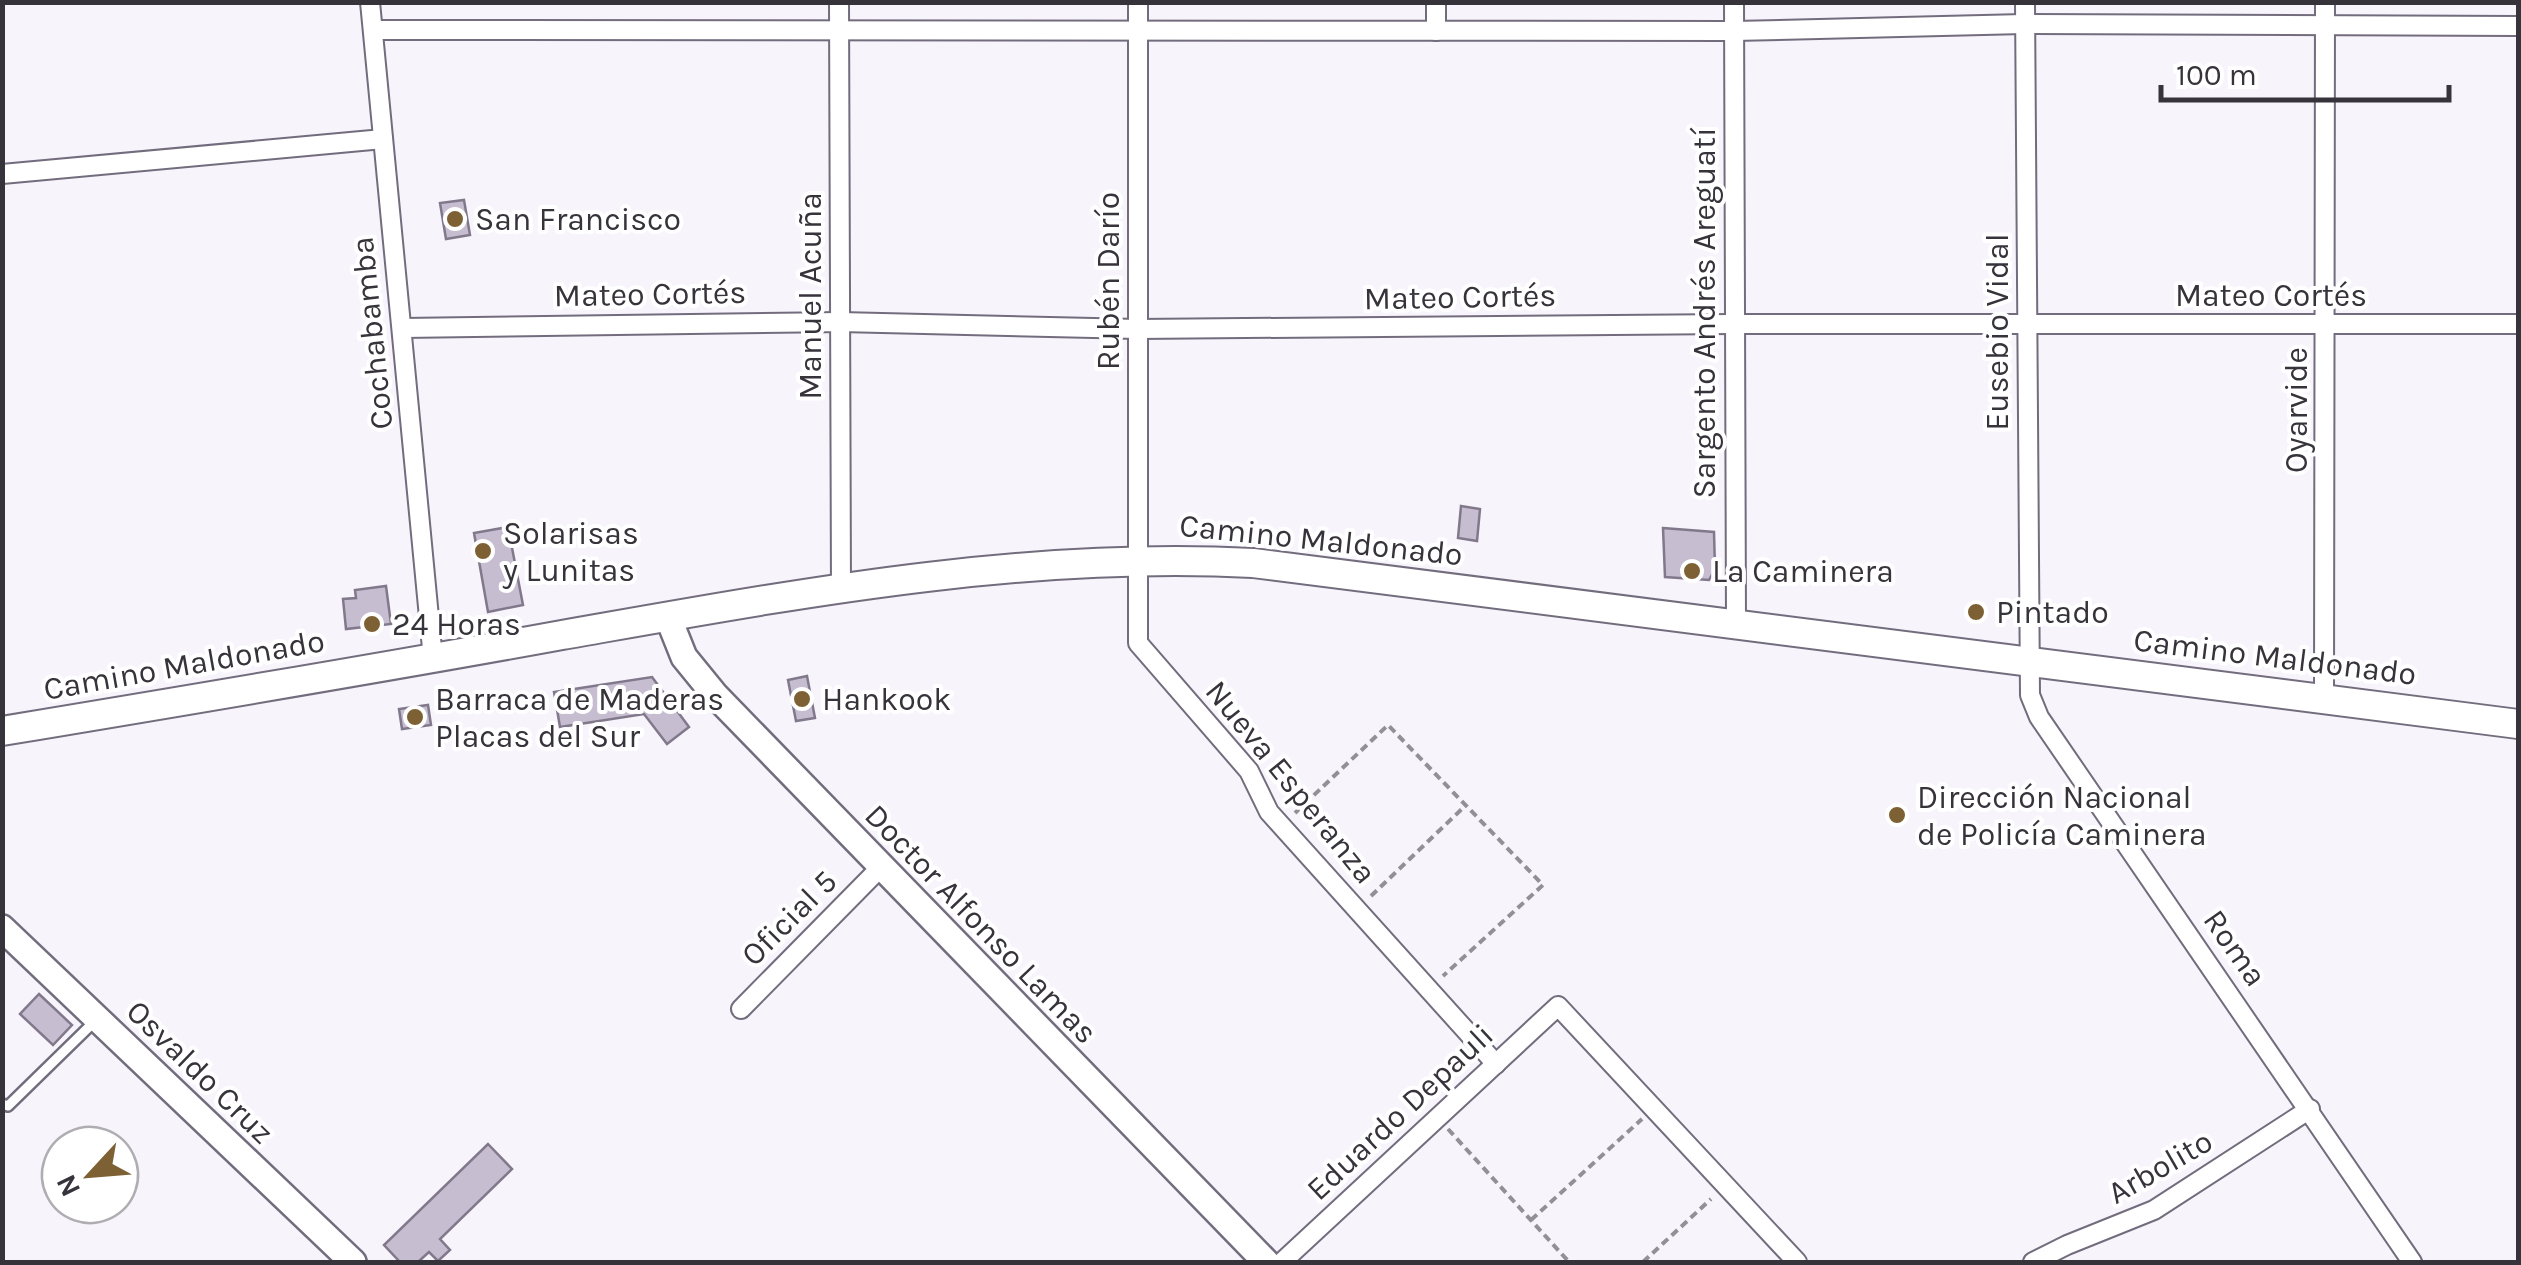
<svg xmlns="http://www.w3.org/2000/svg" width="2521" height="1265" viewBox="0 0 2521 1265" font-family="Karla,sans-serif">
<rect width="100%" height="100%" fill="#f7f4fc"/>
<g fill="#c6bdd1" stroke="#81798b" stroke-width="2.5">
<path d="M 464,200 L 470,235 L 446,239 L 440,203 Z"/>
<path d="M 1461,506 L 1480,509 L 1477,541 L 1458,538 Z"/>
<path d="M 508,527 L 523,605 L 488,612 L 474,533 Z"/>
<path d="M 1663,528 L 1714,532 L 1715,569 L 1709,580 L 1665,577 Z"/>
<path d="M 386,586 L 391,624 L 346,629 L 343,599 L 356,598 L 355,590 Z"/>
<path d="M 807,676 L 815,718 L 796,721 L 788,680 Z"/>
<path d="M 652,677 L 689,727 L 667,744 L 644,714 L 560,727 L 554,692 Z"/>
<path d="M 428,705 L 431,725 L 402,729 L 399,709 Z"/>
<path d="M 39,994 L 72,1025 L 53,1045 L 20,1014 Z"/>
<path d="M 488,1144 L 512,1169 L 440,1239 L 450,1250 L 438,1261 L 429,1252 L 418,1262 L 400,1262 L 384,1245 Z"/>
</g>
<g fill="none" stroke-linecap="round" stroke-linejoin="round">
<defs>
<path id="lane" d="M 2,1104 L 8,1106 L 95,1021"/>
<g id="street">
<path d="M 370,2 L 433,659"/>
<path d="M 839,2 L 841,589"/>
<path d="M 1138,2 L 1138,643 L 1249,771 L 1269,812 L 1496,1064"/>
<path d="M 1436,2 L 1436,31"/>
<path d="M 1734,2 L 1736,624"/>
<path d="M 2025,2 L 2030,695 L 2039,717 L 2412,1262"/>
<path d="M 373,30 L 1734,31 L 2024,24 L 2518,26"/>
<path d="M 2,174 L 383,139"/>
<path d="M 403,328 L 840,322 L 1138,329 L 1733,324 L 2518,324"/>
<path d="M 2324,699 L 2325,2"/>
<path d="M 741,1009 L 880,868"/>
<path d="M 1282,1262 L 1558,1006 L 1797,1262"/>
<path d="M 2033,1262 L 2067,1245 L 2154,1210 L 2310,1109"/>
</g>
<g id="secondary">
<path d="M 668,617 L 684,657 L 715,695 L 1266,1262"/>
<path d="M 2,928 L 353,1262"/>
</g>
<path id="primary" d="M 2,731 C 189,700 376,669 562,635 C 791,595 1021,551 1253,563 L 2518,724"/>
</defs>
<use href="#lane" stroke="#736c7d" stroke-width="14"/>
<use href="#street" stroke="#736c7d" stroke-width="22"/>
<use href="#secondary" stroke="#736c7d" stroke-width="30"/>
<use href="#primary" stroke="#736c7d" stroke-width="32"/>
<g stroke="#928f97" stroke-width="4" stroke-dasharray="8 5" stroke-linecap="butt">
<path d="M 1295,813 L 1388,725 L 1543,885 L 1443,976"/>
<path d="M 1371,896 L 1465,806"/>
<path d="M 1448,1129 L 1569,1262"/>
<path d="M 1531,1220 L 1642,1119"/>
<path d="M 1643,1262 L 1711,1199"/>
</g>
<use href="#lane" stroke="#fff" stroke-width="9"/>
<use href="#street" stroke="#fff" stroke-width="18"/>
<use href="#secondary" stroke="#fff" stroke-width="25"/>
<use href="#primary" stroke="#fff" stroke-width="28"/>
</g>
<g fill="#7d6033" stroke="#fff" stroke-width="4">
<circle cx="455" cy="219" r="10"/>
<circle cx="483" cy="551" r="10"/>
<circle cx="1692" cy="571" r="10"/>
<circle cx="1976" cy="612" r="10"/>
<circle cx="372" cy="624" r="10"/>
<circle cx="802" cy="699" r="10"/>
<circle cx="415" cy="717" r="10"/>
<circle cx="1897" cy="815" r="10"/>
</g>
<g text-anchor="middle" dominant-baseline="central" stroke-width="8" stroke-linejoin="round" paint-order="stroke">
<g font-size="32" fill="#36333b" stroke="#fff" text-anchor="start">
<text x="475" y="219">San Francisco</text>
<text x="503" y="533">Solarisas<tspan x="503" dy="37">y Lunitas</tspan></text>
<text x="1712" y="571">La Caminera</text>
<text x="1996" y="612">Pintado</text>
<text x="392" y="624">24 Horas</text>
<text x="435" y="699">Barraca de Maderas<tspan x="435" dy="37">Placas del Sur</tspan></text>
<text x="822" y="699">Hankook</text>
<text x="1917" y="797">Dirección Nacional<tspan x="1917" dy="37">de Policía Caminera</tspan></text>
</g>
<g font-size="32" fill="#36333b" stroke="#fff">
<text transform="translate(1108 281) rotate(-90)">Rubén Darío</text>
<text transform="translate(650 294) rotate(-1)">Mateo Cortés</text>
<text x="2271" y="295">Mateo Cortés</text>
<text transform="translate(810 296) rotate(-90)">Manuel Acuña</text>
<text transform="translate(1460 297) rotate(-1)">Mateo Cortés</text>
<text transform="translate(1704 313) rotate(-90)">Sargento Andrés Areguatí</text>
<text transform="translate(1997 332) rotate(-90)">Eusebio Vidal</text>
<text transform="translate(372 333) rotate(-96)">Cochabamba</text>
<text transform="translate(2296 410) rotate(-90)">Oyarvide</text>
<text transform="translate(1321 540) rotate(6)">Camino Maldonado</text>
<text transform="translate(2275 657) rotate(7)">Camino Maldonado</text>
<text transform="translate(184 665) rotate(-10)">Camino Maldonado</text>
<text transform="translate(1291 782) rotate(51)">Nueva Esperanza</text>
<text transform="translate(789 918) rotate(-45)">Oficial 5</text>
<text transform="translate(981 924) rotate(46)">Doctor Alfonso Lamas</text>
<text transform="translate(2235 948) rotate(55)">Roma</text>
<text transform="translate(200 1072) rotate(44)">Osvaldo Cruz</text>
<text transform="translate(1400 1112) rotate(-43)">Eduardo Depauli</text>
<text transform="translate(2160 1167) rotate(-30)">Arbolito</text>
</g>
</g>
<rect width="2521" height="1265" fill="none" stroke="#36333b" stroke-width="10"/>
<g transform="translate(90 1175) rotate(244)"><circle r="48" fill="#ffffff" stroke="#afadb1" stroke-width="2.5"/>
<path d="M0-8L18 38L0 25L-18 38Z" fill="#7d6033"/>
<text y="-15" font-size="28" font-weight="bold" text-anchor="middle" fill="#36333b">N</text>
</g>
<path d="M2161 85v15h288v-15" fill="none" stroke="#36333b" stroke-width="5"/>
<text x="2176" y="85" font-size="30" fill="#36333b" stroke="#ffffff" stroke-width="8" paint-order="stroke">100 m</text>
</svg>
